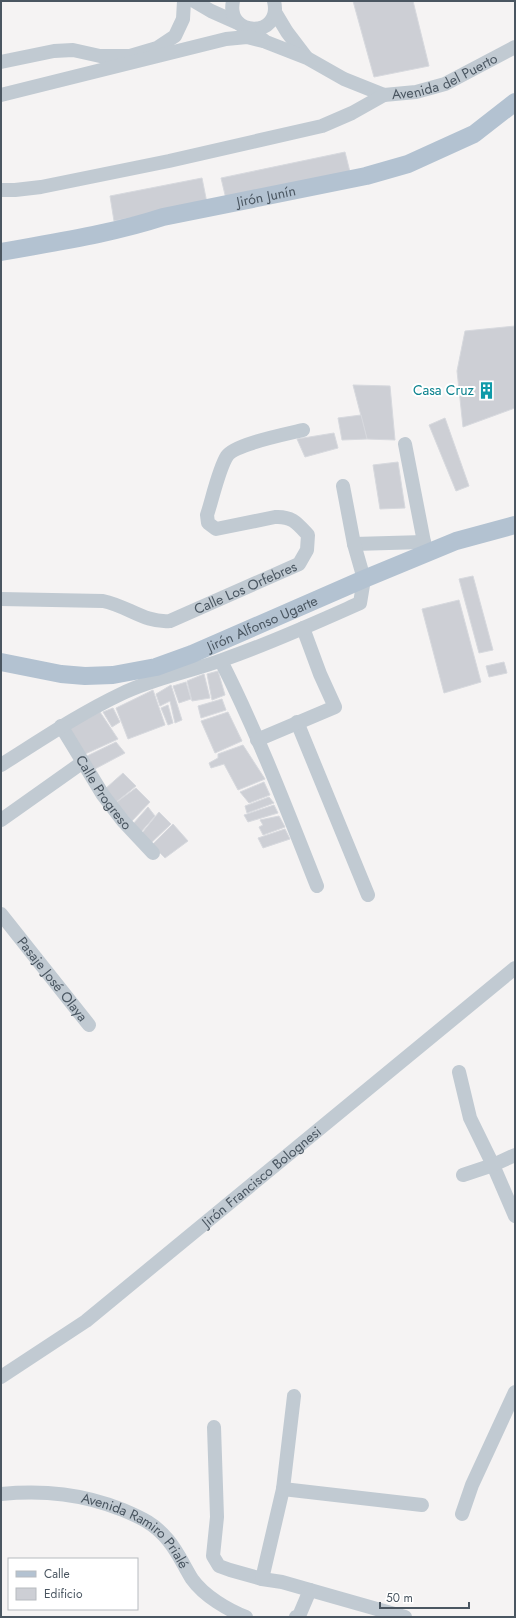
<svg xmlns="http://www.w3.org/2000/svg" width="516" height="1618" viewBox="0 0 516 1618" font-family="Jost,sans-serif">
<rect width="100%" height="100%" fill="#f5f3f3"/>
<g fill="#cdcfd5" stroke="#d7d9de">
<path d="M 353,1 L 413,1 L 429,66 L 374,77 Z"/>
<path d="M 345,152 L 350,172 L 226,199 L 221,178 Z"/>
<path d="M 202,178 L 207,203 L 114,221 L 110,196 Z"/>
<path d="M 515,326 L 515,408 L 463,427 L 457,371 L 465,331 Z"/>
<path d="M 353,385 L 390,386 L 395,440 L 367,439 Z"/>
<path d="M 361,415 L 367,439 L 342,440 L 338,418 Z"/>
<path d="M 445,418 L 469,486 L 456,491 L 429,425 Z"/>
<path d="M 334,433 L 338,448 L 305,457 L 297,439 Z"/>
<path d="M 398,462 L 405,508 L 380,509 L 373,465 Z"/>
<path d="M 473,576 L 493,650 L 479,653 L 459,579 Z"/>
<path d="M 459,600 L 481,682 L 444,693 L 422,609 Z"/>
<path d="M 504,662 L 507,673 L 489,677 L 486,666 Z"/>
<path d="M 218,671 L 225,695 L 212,700 L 207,674 Z"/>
<path d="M 204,674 L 210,698 L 192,701 L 187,681 Z"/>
<path d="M 186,682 L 191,699 L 179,703 L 173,686 Z"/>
<path d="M 171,685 L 182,720 L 175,723 L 170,701 L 160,706 L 156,694 Z"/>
<path d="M 153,690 L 165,725 L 128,739 L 116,708 Z"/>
<path d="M 222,699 L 226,710 L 201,718 L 198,706 Z"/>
<path d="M 168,705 L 173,723 L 168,725 L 161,708 Z"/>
<path d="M 113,708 L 120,722 L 112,727 L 103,712 Z"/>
<path d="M 100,712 L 118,739 L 83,755 L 65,730 Z"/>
<path d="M 228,712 L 242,741 L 215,753 L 201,721 Z"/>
<path d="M 116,742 L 125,753 L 93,770 L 83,758 Z"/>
<path d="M 243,745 L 265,779 L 238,790 L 224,764 L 211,768 L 209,763 L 218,758 L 218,754 Z"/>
<path d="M 123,773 L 136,786 L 115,803 L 105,789 Z"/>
<path d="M 264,782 L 270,795 L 249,803 L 240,792 Z"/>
<path d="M 136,788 L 150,802 L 131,822 L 114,804 Z"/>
<path d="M 269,797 L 274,803 L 247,813 L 245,806 Z"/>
<path d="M 274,805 L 278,813 L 248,822 L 244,815 Z"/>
<path d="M 148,807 L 155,816 L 141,832 L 133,824 Z"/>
<path d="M 159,812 L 171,824 L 151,843 L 142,833 Z"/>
<path d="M 279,816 L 285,827 L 263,835 L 259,827 L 263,825 L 260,820 Z"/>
<path d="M 173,824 L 188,841 L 165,858 L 152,845 Z"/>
<path d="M 285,829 L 290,839 L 263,848 L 258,838 Z"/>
</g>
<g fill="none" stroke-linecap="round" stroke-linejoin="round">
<g stroke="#c1cad2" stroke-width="14">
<path d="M 194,1 L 211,11 L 238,23"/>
<path d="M 233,1 C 225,38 283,38 274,1"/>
<path d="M 275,12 L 287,32 L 306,57"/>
<path id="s1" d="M 249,29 L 266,42 L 307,58 L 344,79 L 384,95 L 416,92 L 445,84 L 515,47"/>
<path d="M 1,62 L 54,51 L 73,50 L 100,56 L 130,56 L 157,48 L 175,36 L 183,19 L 184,1"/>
<path d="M 1,95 L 226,39 L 247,37 L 263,41"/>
<path d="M 1,190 L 15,190 L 41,187 L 169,161 L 322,126 L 352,113 L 384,95"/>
<path d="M 405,444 L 424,542 L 428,554"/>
<path d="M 354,544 L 424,542"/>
<path id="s2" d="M 1,599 L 103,601 C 128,606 144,623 170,621 L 299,564 L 307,550 L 308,535 C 297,523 292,516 275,517 L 216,529 L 208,523 L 207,515 C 212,500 219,468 227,456 C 235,444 287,434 303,430"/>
<path d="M 221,661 C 258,734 287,810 317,886"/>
<path d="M 297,722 L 368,895"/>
<path id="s3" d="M 61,726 L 103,795 L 123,821 L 153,853"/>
<path d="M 257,740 L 335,707 L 320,674 L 303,628"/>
<path d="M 1,765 C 41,740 79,714 121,694 C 154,678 189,672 222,660 C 269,644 315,623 360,603 L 364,579 L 354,544 L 343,486"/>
<path d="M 1,820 L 83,762"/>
<path id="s4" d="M 1,914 L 89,1025"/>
<path d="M 459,1072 L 470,1118 L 493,1165 L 515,1216"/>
<path d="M 463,1175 L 493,1165 L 515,1155"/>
<path id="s5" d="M 1,1377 L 86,1321 L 515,968"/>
<path d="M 214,1427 L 217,1517 L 213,1556 L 219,1566 L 230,1570 L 262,1579 L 282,1582 L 310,1590"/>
<path d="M 283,1489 L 422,1505"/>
<path id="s6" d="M 1,1494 C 45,1490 83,1494 123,1510 C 142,1518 155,1524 168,1540 C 178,1552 184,1566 192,1579 C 204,1596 228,1610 246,1617"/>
<path d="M 462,1514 L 472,1485 L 515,1392"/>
<path d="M 262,1579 L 283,1489 L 294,1396"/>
<path d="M 296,1617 L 299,1616 L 310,1590 L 405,1617"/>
</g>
<g stroke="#b3c2d1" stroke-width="18">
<path id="s7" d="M 1,252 C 55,242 111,234 163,217 L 366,176 L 408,164 L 474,134 L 515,102"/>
<path id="s8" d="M 1,662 L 61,674 L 85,676 L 113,675 L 156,667 L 192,654 L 364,579 L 456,541 L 515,525"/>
</g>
</g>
<defs>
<symbol id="building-bare" viewBox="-9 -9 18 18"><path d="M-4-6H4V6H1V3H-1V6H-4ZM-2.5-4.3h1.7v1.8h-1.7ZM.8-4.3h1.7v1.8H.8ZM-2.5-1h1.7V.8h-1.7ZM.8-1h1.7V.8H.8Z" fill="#0f9aa8" stroke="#fff" stroke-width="2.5" paint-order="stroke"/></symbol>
</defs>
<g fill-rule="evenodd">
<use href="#building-bare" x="474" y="378" width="25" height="25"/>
</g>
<g text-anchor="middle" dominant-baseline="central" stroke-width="4" stroke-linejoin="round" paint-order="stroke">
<g font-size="14" fill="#4a5661" stroke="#fff">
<text stroke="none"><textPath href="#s1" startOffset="215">Avenida del Puerto</textPath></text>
<text stroke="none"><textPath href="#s7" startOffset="271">Jirón Junín</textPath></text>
<text stroke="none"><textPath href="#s2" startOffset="255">Calle Los Orfebres</textPath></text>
<text stroke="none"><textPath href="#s8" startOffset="272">Jirón Alfonso Ugarte</textPath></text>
<text stroke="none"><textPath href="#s3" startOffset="79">Calle Progreso</textPath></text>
<text stroke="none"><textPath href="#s4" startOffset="83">Pasaje José Olaya</textPath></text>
<text stroke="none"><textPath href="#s5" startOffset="329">Jirón Francisco Bolognesi</textPath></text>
<text stroke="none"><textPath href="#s6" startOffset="146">Avenida Ramiro Prialé</textPath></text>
</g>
<g font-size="14" fill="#0d838f" stroke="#fff" text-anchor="end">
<text x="474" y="390">Casa Cruz</text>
</g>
</g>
<rect width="516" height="1618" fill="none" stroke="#4a5661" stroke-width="4"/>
<rect x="8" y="1558" width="130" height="52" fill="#ffffff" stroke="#b7bbc0"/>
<rect x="16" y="1571" width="20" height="6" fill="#b3c2d1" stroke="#b7bbc0"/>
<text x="44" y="1578" font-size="12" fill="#4a5661">Calle</text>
<rect x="16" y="1588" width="20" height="12" fill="#cdcfd5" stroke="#b7bbc0"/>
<text x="44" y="1598" font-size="12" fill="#4a5661">Edificio</text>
<path d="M380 1602v6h89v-6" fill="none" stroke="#4a5661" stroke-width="2"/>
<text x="386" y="1602" font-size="12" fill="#4a5661" stroke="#ffffff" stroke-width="3" paint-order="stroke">50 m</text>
</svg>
